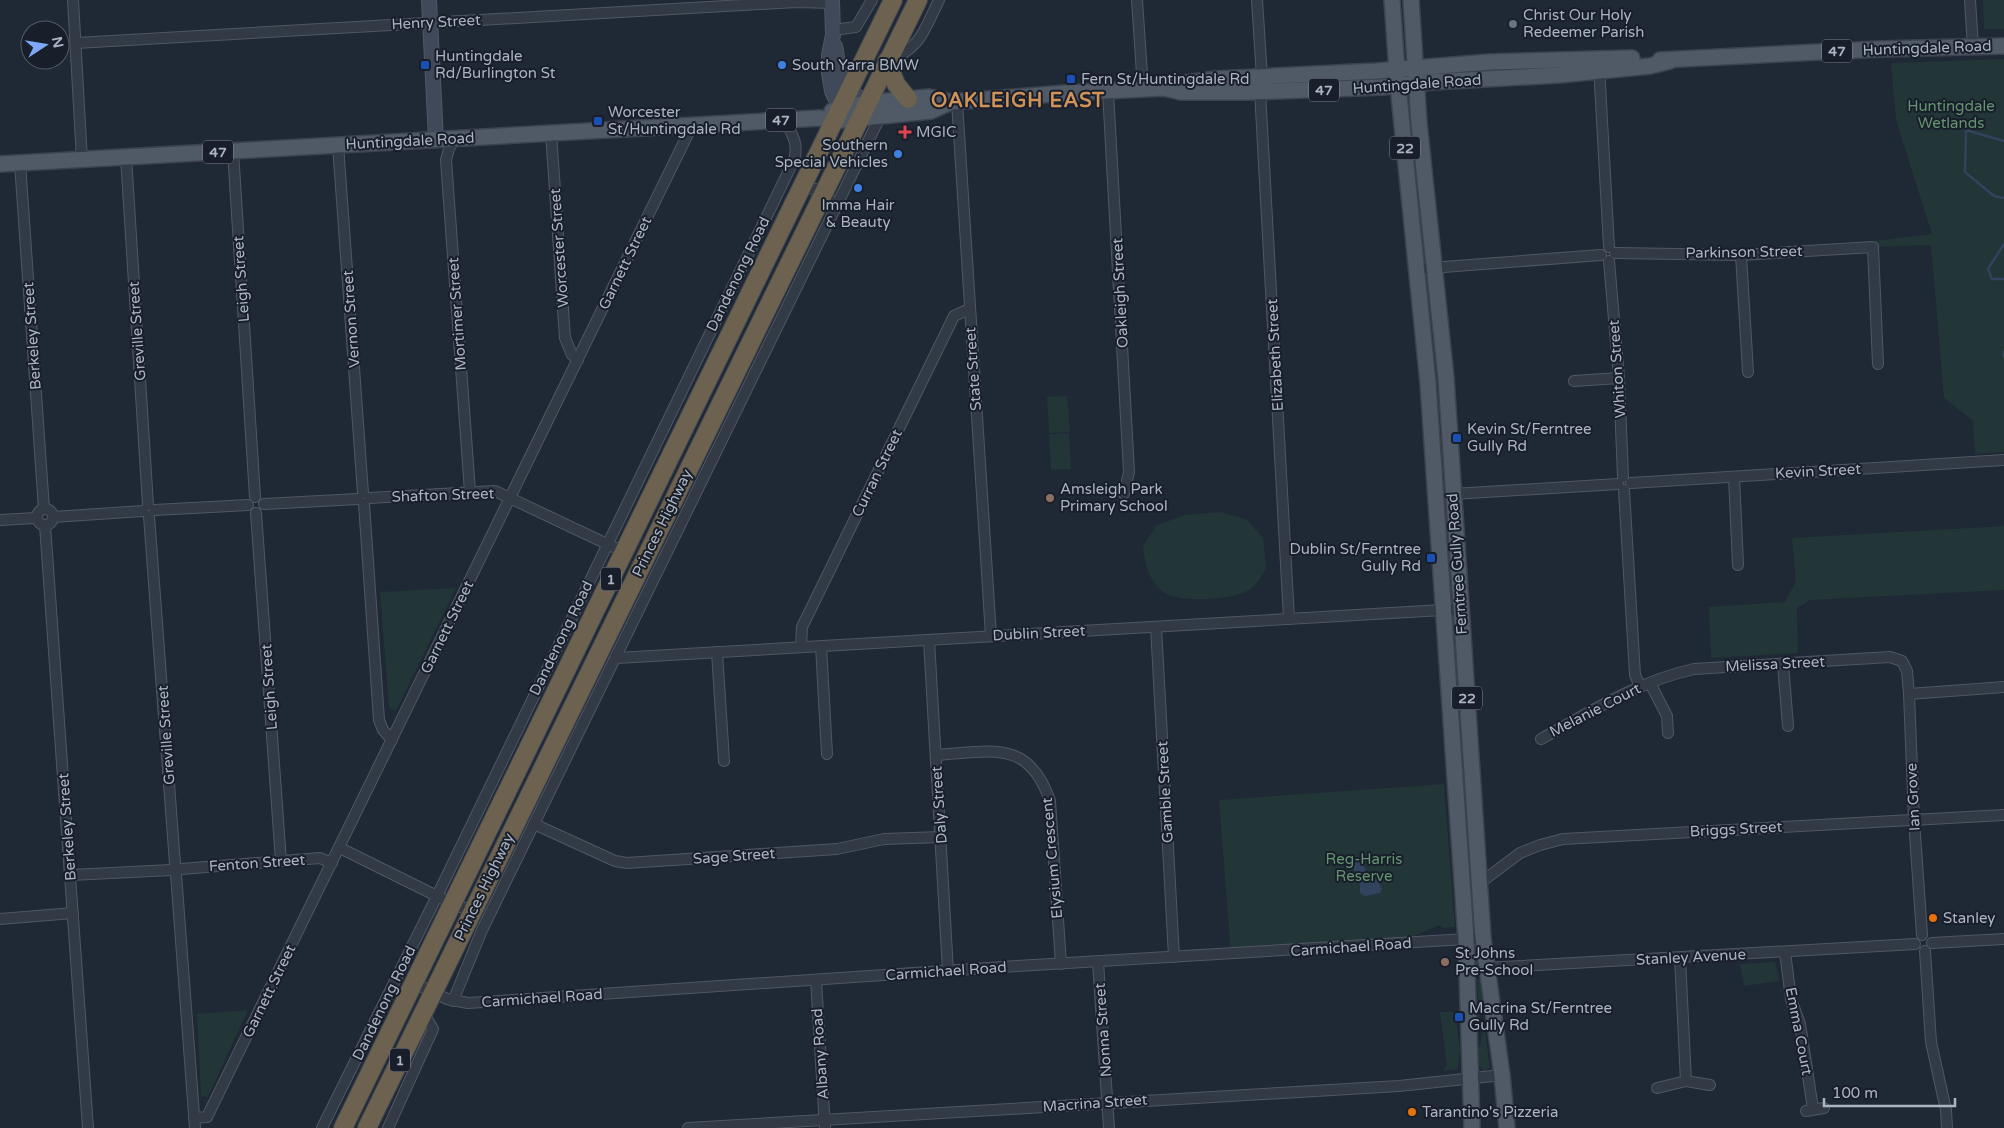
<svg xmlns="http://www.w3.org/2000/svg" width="2004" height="1128" viewBox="0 0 2004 1128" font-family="'Varela Round',sans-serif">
<rect width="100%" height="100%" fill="#1f2835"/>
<g fill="#223537">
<path d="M 1983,0 L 2004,0 L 2004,29 L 1984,29 Z"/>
<path d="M 2004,59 L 2004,452 L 1975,454 L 1973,421 L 1944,398 L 1931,245 L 1877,247 L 1874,241 L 1932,234 L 1896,120 L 1891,63 Z"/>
<path d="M 1067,396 L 1070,432 L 1049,433 L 1047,397 Z"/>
<path d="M 1069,433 L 1071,469 L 1051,470 L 1049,434 Z"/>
<path d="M 1220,512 L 1246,519 L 1263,538 L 1266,569 C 1261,576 1255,587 1249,590 C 1233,600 1176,604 1162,591 C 1147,577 1145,564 1143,546 L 1157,525 L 1185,515 Z"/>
<path d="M 2004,526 L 2004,590 L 1810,600 L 1797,608 L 1798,653 L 1711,658 L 1709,607 L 1785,602 L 1796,581 L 1792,538 Z"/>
<path d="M 456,588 L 396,711 L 389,708 L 380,592 Z"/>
<path d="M 1444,784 L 1455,927 L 1442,928 L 1440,925 L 1393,945 L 1231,954 L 1219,800 Z"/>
<path d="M 1775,962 L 1779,981 L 1744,986 L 1740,964 Z"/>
<path d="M 1481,978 L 1485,1008 L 1485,1011 L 1480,1012 L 1478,1032 L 1476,1031 L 1478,1007 L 1477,979 Z"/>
<path d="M 248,1010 L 208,1097 L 201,1096 L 197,1014 Z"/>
<path d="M 1440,1012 L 1455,1012 L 1460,1050 L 1458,1069 L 1443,1071 L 1447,1065 Z"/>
<path d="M 1484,1024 L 1490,1068 L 1484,1071 C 1476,1065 1477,1056 1475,1047 L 1480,1046 Z"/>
</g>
<path fill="#32435d" d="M 1356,860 C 1363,862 1364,865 1366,872 L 1362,880 L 1364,884 L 1373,878 L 1377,879 L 1382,889 L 1380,893 L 1365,896 L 1360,893 C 1360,886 1361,876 1354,870 L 1353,863 Z"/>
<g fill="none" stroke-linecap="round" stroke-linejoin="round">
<g stroke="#32435d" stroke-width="2.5">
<path d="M 2004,141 L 1966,130 L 1965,172 L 1994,196 L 2004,198"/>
<path d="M 2004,244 L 1988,269 L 1992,279 L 2004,279"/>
<path d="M 2004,352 L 2004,357"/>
</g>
<defs>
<g id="street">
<path d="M 73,0 L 82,160"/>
<path d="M 1137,0 L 1143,89"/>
<path d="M 1257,0 L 1262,77"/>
<path d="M 1970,0 L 1973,47"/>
<path d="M 833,30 L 856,27 L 872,0"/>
<path d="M 76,43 L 796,2 L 832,3"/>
<path d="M 887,61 C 921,49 924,30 939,0"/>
<path d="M 1599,66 L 1609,247"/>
<path d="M 1108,91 L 1129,472 L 1124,494"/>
<path d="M 1260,91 L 1289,619"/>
<path d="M 957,102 L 991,636"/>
<path d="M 551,132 L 565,338 L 572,355 L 578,360"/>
<path d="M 455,138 L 449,149 L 446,160 L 470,492"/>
<path d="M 338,145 L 363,493"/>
<path d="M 233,151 L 255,497"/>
<path d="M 126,157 L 148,505"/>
<path d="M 20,163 L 44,509"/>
<path d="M 800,189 C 818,186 828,192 835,209"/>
<path d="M 1615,253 L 1741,255 L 1873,247 L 1878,364"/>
<path d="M 1741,255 L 1748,372"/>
<path d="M 1609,261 L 1619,378 L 1623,477"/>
<path d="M 1417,269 L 1601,255"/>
<path d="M 1574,381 L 1619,378"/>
<path d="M 1734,477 L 1738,565"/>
<path d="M 1631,483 L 2004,460"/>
<path d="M 1624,490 L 1635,675 L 1640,686"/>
<path d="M 1453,494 L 1618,484"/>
<path d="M 369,498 L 495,491 L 624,552"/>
<path d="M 264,504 L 358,499"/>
<path d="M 364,504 L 379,720 L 383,730 L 392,740"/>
<circle cx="45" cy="517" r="8"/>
<path d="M 155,510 L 248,505"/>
<path d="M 256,513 L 281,861"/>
<path d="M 149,516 L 175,864"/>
<path d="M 53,517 L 143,511"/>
<path d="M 0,520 L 36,518"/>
<path d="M 45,525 L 88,1128"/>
<path d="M 1156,627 L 1174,957"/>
<path d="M 929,640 L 948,971"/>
<path d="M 821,646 L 827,754"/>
<path d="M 801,647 L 802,627 L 954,316 L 969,309"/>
<path d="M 717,652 L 724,761"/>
<path d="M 617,658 L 1460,609"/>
<path d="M 1783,664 L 1788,726"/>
<path d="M 1650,683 L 1667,716 L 1668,733"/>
<path d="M 1909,694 L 2004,687"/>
<path d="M 1541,739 C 1590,712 1639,681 1694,669 L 1890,657 L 1902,661 L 1907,671 L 1909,694 L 1914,820 L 1922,935"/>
<path d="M 936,755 C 990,752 1029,738 1050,801 L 1061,964"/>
<path d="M 534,824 L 615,861 L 627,863 L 837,849 L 884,839 L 941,837"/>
<path d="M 340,848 L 453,904 L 472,911"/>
<path d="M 181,869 L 320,858 L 332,863"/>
<path d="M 176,874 L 195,1128"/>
<path d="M 71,875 L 171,870"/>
<path d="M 1480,883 L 1520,853 L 1540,845 L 1563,839 L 2004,815"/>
<path d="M 0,919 L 73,913"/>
<path d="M 1932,943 L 2004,939"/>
<path d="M 1925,951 L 1931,1042 L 1946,1110 L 1947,1128"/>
<path d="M 1785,952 L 1791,999 L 1800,1024 L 1813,1109"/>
<path d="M 1680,958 L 1686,1081"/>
<path d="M 1098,962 L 1109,1128"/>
<path d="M 1467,969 L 1915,944"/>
<path d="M 816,980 L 825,1128"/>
<path d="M 414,983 L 447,999 L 468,1003 L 1017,966 L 1483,938"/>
<path d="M 453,1001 L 482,930 L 880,117"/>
<path d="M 1657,1088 L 1686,1081 L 1710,1085"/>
<path d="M 1806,1111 L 1824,1108"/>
<path d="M 194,1118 L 207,1117 L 685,140 L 688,134 L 687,125"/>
<path d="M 322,1128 L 437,896 L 794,160 C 799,144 792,134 785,120"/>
<path d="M 388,1128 L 433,1029 L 423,1012"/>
<path d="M 688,1128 L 1399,1086 L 1502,1075"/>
</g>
<g id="secondary">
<path d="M 429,0 L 436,139"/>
<path d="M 832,0 L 833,35 L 829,55 L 829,73 L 832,91 L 840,108"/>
<path d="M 835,46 C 838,59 838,78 847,89 C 853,94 861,98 867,103"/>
</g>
<g id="primary">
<path d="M 1392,0 L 1398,85 L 1428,383 L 1466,939 L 1472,1128"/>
<path d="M 1411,0 L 1419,123 L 1446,378 L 1483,938 L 1502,1075 L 1507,1128"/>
<path d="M 1660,60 L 1880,49 L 2004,46"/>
<path d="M 1176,84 L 1217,79 L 1377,71 L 1490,62 L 1632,58"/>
<path d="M 832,111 L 840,108 L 867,103 L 929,97 L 951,102 L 1066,93 L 1163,88 L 1181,92 L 1250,92 L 1382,87 L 1431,82 L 1559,75 L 1650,66 L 1670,61"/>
<path d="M 0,164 L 820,118 L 833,121 L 931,111 L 951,102"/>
</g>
<g id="highway">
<path d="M 887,61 L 896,84 L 908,99"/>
<path d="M 343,1128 L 893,0"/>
<path d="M 367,1128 L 918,0"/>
</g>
</defs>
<use href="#street" stroke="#505764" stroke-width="12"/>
<use href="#secondary" stroke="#505764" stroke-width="16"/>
<use href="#primary" stroke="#3c434f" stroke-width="18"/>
<use href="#highway" stroke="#3d4450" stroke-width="20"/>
<use href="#street" stroke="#323a46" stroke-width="10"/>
<use href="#secondary" stroke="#404959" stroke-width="14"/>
<use href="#primary" stroke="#505966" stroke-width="15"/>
<use href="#highway" stroke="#6c624f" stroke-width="18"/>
</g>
<circle fill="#6b7280" stroke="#181f2a" stroke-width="2" cx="1513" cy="24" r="5"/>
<g fill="#1a4fb4" stroke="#181f2a" stroke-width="2">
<rect x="420" y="60" width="10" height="10" rx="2.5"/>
<rect x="1066" y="74" width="10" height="10" rx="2.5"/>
<rect x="593" y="116" width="10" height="10" rx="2.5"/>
<rect x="1452" y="433" width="10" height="10" rx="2.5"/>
<rect x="1426" y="553" width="10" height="10" rx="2.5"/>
<rect x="1454" y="1012" width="10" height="10" rx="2.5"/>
</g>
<g fill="#3f7fe0" stroke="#181f2a" stroke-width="2">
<circle cx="782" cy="65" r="5"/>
<circle cx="898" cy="154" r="5"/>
<circle cx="858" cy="188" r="5"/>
</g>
<path fill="#e0444e" stroke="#181f2a" stroke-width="2" d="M902.5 124.5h5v5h5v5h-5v5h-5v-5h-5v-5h5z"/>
<g fill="#8d6e63" stroke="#181f2a" stroke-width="2">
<circle cx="1050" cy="498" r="5"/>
<circle cx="1445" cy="962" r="5"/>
</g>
<g fill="#e8710a" stroke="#181f2a" stroke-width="2">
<circle cx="1933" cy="918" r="5"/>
<circle cx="1412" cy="1112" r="5"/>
</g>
<g text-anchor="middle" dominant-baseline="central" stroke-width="4" stroke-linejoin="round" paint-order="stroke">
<g fill="#181f2a" stroke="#808795" stroke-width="1">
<rect x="1822" y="39.5" width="30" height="23" rx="4"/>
<rect x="1309" y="78.5" width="30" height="23" rx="4"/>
<rect x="766" y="108.5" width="30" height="23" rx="4"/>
<rect x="1390" y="136.5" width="30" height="23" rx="4"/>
<rect x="203" y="140.5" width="30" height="23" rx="4"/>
<rect x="601" y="567.5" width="20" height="23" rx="4"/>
<rect x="1452" y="686.5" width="30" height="23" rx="4"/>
<rect x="390" y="1048.5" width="20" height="23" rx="4"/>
</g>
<g font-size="14" font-weight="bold" fill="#acb4c3">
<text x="1837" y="51">47</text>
<text x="1324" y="90">47</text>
<text x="781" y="120">47</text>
<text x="1405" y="148">22</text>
<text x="218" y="152">47</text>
<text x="611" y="579">1</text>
<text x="1467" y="698">22</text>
<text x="400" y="1060">1</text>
</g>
<g font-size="15" fill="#acb4c3" stroke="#181f2a" text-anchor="start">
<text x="1523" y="15">Christ Our Holy<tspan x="1523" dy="17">Redeemer Parish</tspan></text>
<text x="435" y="56">Huntingdale<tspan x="435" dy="17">Rd/Burlington St</tspan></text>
<text x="792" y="65">South Yarra BMW</text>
<text x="1081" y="79">Fern St/Huntingdale Rd</text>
<text x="608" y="112">Worcester<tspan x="608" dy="17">St/Huntingdale Rd</tspan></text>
<text x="916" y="132">MGIC</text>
<text x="888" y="145" text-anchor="end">Southern<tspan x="888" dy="17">Special Vehicles</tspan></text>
<text x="858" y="205" text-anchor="middle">Imma Hair<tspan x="858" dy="17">&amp; Beauty</tspan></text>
<text x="1467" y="429">Kevin St/Ferntree<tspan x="1467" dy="17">Gully Rd</tspan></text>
<text x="1060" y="489">Amsleigh Park<tspan x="1060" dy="17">Primary School</tspan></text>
<text x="1421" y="549" text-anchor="end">Dublin St/Ferntree<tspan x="1421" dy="17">Gully Rd</tspan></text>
<text x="1943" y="918">Stanley</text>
<text x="1455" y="953">St Johns<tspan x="1455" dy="17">Pre-School</tspan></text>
<text x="1469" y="1008">Macrina St/Ferntree<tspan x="1469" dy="17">Gully Rd</tspan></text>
<text x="1422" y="1112">Tarantino's Pizzeria</text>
</g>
<g font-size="15" fill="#acb4c3" stroke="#181f2a">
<text transform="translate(436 22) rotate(-3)">Henry Street</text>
<text transform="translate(1927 48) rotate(-2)">Huntingdale Road</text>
<text transform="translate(1417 84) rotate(-4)">Huntingdale Road</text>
<text transform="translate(410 141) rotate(-3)">Huntingdale Road</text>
<text transform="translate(559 248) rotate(-94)">Worcester Street</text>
<text transform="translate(1744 252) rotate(-1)">Parkinson Street</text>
<text transform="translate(625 263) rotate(-64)">Garnett Street</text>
<text transform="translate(738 274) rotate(-64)">Dandenong Road</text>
<text transform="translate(241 279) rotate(-94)">Leigh Street</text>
<text transform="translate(1120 293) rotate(-93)">Oakleigh Street</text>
<text transform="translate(457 314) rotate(-94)">Mortimer Street</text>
<text transform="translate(351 319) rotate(-94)">Vernon Street</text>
<text transform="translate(137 331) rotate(-94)">Greville Street</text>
<text transform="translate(32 336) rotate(-94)">Berkeley Street</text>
<text transform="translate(1275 355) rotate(-93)">Elizabeth Street</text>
<text transform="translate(973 369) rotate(-94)">State Street</text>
<text transform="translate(1617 369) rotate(-94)">Whiton Street</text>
<text transform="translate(1818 471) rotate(-3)">Kevin Street</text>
<text transform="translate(877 473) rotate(-64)">Curran Street</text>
<text transform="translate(443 495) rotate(-2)">Shafton Street</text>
<text transform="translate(662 523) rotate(-64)">Princes Highway</text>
<text transform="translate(1457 564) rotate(-94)">Ferntree Gully Road</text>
<text transform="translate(447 627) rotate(-64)">Garnett Street</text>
<text transform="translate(1039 633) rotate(-3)">Dublin Street</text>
<text transform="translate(561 638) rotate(-64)">Dandenong Road</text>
<text transform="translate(1775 664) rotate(-3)">Melissa Street</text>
<text transform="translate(269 687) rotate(-94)">Leigh Street</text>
<text transform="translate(1595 710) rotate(-27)">Melanie Court</text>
<text transform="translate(166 735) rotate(-94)">Greville Street</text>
<text transform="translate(1165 792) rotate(-93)">Gamble Street</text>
<text transform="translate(1913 797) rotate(-93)">Ian Grove</text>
<text transform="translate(939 805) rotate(-94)">Daly Street</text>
<text transform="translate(67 827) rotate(-94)">Berkeley Street</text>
<text transform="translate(1736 829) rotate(-3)">Briggs Street</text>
<text transform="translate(734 856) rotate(-4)">Sage Street</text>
<text transform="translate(1052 858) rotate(-95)">Elysium Crescent</text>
<text transform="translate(257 863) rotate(-4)">Fenton Street</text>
<text transform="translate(484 887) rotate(-64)">Princes Highway</text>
<text transform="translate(1351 947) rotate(-4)">Carmichael Road</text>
<text transform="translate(1691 957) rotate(-3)">Stanley Avenue</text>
<text transform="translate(946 971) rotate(-4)">Carmichael Road</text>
<text transform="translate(269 991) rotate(-64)">Garnett Street</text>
<text transform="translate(542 998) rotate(-4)">Carmichael Road</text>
<text transform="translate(384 1003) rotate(-64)">Dandenong Road</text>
<text transform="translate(1103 1030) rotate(-94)">Nonna Street</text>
<text transform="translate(1799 1031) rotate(79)">Emma Court</text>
<text transform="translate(820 1054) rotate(-94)">Albany Road</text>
<text transform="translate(1095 1103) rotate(-4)">Macrina Street</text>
</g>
<g font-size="15" fill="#659371" stroke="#181f2a">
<text x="1951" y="106">Huntingdale<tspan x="1951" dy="17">Wetlands</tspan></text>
<text x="1364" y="859">Reg-Harris<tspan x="1364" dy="17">Reserve</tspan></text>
</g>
<g font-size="20" font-weight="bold" letter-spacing="1" fill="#d19259" stroke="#181f2a">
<text x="1018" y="101">OAKLEIGH EAST</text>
</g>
</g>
<g transform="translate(45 45) rotate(78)"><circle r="24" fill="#181f2a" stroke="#535b67"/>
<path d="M0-4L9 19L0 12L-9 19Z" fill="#7ea8f7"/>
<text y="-8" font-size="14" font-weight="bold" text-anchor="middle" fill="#acb4c3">N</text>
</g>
<path d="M1824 1098v8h131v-8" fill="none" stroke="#acb4c3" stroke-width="2.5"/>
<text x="1832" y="1098" font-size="15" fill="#acb4c3" stroke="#181f2a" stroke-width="4" paint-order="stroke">100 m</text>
</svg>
